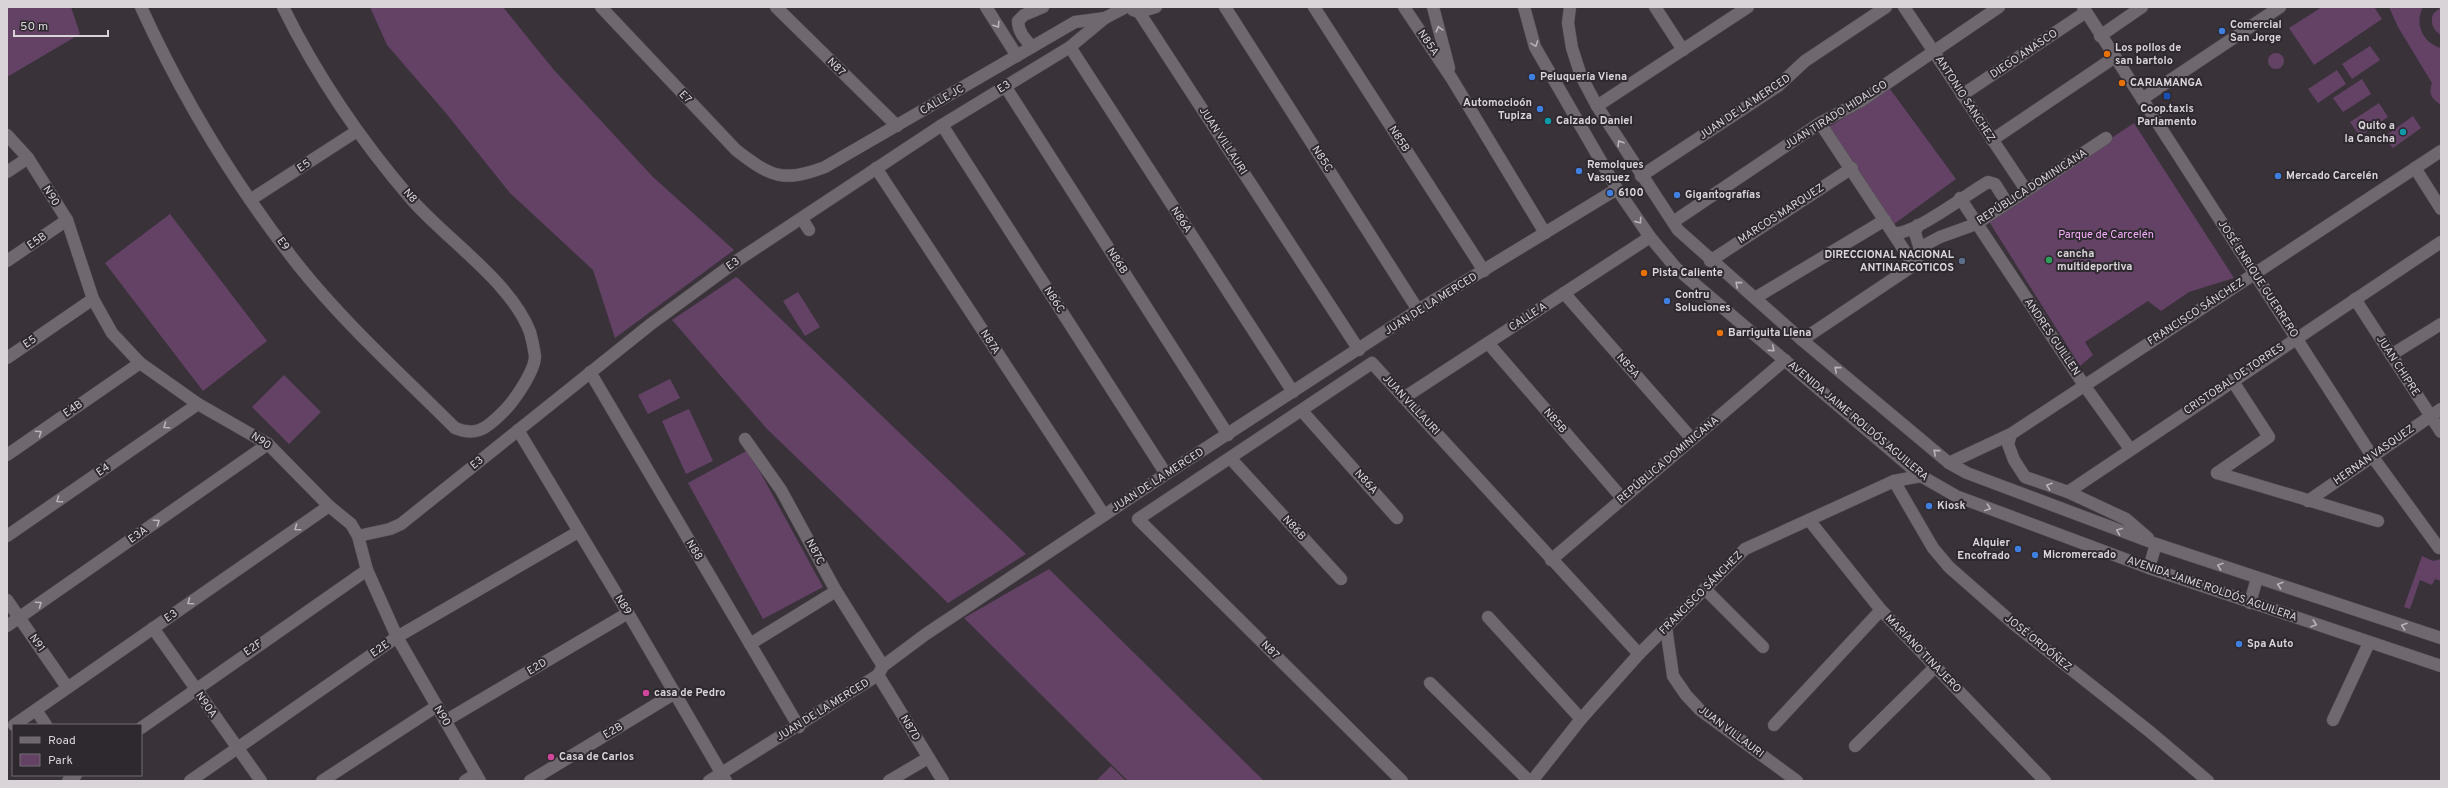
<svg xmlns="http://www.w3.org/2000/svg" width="2448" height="788" viewBox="0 0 2448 788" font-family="Overpass,sans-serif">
<rect width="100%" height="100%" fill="#393239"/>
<g fill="#634266">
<path d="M 7,7 L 71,7 L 80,34 L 7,77 Z"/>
<path d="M 370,7 L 503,7 L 554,70 L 653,177 L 734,250 L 615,338 L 593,270 L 510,193 L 445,112 L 387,45 Z"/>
<path d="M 2322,7 L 2374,7 L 2382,19 L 2314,65 L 2289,28 Z"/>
<path d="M 2389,7 L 2423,7 C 2414,24 2423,43 2441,48 L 2441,105 C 2432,99 2428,94 2432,83 L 2398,27 Z"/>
<path d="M 2441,7 L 2441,35 C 2433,30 2430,23 2433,14 Z"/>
<path d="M 2370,46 L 2380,60 L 2352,79 L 2342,64 Z"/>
<circle cx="2276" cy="61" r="8"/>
<path d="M 2337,70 L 2346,84 L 2318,103 L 2308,89 Z"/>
<path d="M 2362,79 L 2371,94 L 2343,112 L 2333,98 Z"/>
<path d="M 1890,89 L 1956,179 L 1894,224 L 1827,128 Z"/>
<path d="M 2379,103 L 2388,117 L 2360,136 L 2350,122 Z"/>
<path d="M 2413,116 L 2421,128 L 2393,148 L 2384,137 Z"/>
<path d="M 2134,123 L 2234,278 L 2189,292 L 2161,311 L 2148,301 L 2085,342 L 2093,355 L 2080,366 L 1988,220 Z"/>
<path d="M 170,214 L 267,341 L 203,391 L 105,263 Z"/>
<path d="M 736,277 L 739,279 L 1026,554 L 948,603 L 767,429 L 672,320 Z"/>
<path d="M 798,292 L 820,327 L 805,336 L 783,301 Z"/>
<path d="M 284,375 L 321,412 L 289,444 L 252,407 Z"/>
<path d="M 670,379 L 680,398 L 648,414 L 638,395 Z"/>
<path d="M 689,409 L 713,461 L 686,474 L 662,421 Z"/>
<path d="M 748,450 L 823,587 L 763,619 L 688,483 Z"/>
<path d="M 2422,556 L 2433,561 L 2441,559 L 2441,581 L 2435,579 L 2432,585 L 2420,580 L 2410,609 L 2404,607 Z"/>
<path d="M 1049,569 L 1264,781 L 1128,781 L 964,618 Z"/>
<path d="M 1111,766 L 1126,781 L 1096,781 Z"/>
</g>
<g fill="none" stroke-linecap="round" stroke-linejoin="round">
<defs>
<g id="minor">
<path d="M 141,7 C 183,99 235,185 298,265 C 344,323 402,375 455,428 C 476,437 487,428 502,413 C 513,403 535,371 535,356 C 534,349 532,339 530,332 C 511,282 447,240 412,200 C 362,142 317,76 283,7"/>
<path d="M 601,7 L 736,150 C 771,177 783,183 825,167 L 1075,22 L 1105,18"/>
<path d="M 776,7 L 897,126"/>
<path d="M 986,7 L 1017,56"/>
<path d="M 1225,7 L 1418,310"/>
<path d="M 1314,7 L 1484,271"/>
<path d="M 1404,7 L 1452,79 L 1545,233"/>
<path d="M 1433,7 L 1449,68"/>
<path d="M 1524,7 L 1535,47 L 1617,189 L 1650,237 L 1676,268 L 1921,476 L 1956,496 L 2149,568 L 2441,666"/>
<path d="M 1570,7 L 1568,23 L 1572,48 L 1581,76 L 1597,106 L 1678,230 L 1802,340 L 1949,463 L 1967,473 L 2156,544 L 2441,638"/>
<path d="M 1655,7 L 1683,50"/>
<path d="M 1904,7 L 2026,190"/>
<path d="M 2083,7 L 2372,456 L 2439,548"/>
<path d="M 1133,10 L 1139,12 L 1156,7"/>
<path d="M 1139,12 L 1359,350"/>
<path d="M 2100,36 L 2142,7"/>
<path d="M 1032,47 C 1025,39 1018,32 1018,21 L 1024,15 L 1043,7"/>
<path d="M 1070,47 L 1293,392"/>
<path d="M 1005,86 L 1228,435"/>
<path d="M 1962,95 L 2086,12"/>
<path d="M 2142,99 L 2280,7"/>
<path d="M 1597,106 L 1748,7"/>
<path d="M 1820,123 L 1914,265"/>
<path d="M 942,125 L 1166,474"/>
<path d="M 7,135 L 28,158 L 67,220 L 93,299 L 112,333 L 140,363 L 198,404 L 268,444 L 329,506 L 351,524 L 358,536 L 367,570 L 397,637 L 480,781"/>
<path d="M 1992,140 L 2115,57"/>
<path d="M 876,168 L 1104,515"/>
<path d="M 2415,168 L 2441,209"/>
<path d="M 7,172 L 28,158"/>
<path d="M 1641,176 L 1778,86 L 1805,61 L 1886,7"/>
<path d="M 1960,198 L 2084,385 L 2130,449"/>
<path d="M 250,200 L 357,131"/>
<path d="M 802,219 L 809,230"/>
<path d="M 1673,222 L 1820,123 L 1861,101 L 1999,7"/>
<path d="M 1918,225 L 1915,233 L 1920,249"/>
<path d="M 1895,233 C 1915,234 1967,194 1988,182 L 1995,184 L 2007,203"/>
<path d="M 7,261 L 67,220"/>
<path d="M 1710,261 L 1852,168"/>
<path d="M 1564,293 L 1692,439"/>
<path d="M 1755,298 L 1885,220"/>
<path d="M 2355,299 L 2441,432"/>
<path d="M 1802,340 L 1914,265 L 1923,246 L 1940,237 L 1976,224 L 2106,138"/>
<path d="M 1488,343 L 1622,498"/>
<path d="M 2391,355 L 2441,324"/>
<path d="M 7,358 L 93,299"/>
<path d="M 590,372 L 799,727"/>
<path d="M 1405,397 L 1650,237"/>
<path d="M 1302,411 L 1397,518"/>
<path d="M 518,430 L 628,613 L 726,781"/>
<path d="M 2011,434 L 2008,444 L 2014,460 L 2025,477 L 2068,492 L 2126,519 L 2148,538"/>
<path d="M 745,439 L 781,490 L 836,591 L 883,666"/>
<path d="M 7,455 L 140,363"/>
<path d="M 1231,459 L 1341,579"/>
<path d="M 1949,463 L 2011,434 L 2441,151"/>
<path d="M 2217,473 L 2378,521"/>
<path d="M 2217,473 L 2269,437 L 2232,380"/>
<path d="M 1894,481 L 1933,548 L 1949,567 L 2015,625 L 2149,731 L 2208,781"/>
<path d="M 2068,492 L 2441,242"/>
<path d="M 2308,501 L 2441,409"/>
<path d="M 1809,520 L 1881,610 L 2045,781"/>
<path d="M 7,536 L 198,404"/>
<path d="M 358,536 L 390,529 L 401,524 L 651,324 L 738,260 L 942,125 L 1070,47 L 1105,18 L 1126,7"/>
<path d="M 1551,560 L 1785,360"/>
<path d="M 2149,568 L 2156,544"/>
<path d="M 1705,589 L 1763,647"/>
<path d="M 7,600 L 67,687"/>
<path d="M 2250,603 L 2257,578"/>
<path d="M 1488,617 L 1581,719"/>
<path d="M 7,626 L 268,444"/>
<path d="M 1666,627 L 1673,676 L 1686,695 L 1700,710 L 1797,781"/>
<path d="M 153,628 L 261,781"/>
<path d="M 750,644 L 836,591"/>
<path d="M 878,675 L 943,781"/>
<path d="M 1430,683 L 1529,781"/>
<path d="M 36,710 L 46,725"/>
<path d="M 2333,720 L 2369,643"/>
<path d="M 445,721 L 628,613"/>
<path d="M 14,725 L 329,506"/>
<path d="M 1774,725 L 1881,610"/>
<path d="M 141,728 L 367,570"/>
<path d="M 1855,746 L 1935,667"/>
<path d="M 68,781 L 76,775"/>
<path d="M 190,781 L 397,637 L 578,532"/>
<path d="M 322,781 L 437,706"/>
<path d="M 465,781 L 476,774"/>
<path d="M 530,781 L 675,693"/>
<path d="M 709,781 L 878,675 L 883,666 L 926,634 L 1166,474 L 1418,310 L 1617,189"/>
<path d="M 889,781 L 928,758"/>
<path d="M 1402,781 L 1138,519 L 1372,363 L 1639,654"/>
<path d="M 1532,781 L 1581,719 L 1639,654 L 1745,549 L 1894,481 L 1921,476"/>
</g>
</defs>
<use href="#minor" stroke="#544e54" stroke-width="13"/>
<use href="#minor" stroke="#6f686f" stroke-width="12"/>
</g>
<defs><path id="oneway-chevron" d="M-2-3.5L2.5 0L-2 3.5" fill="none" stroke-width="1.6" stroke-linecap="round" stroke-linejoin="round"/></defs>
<g stroke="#b8b4b8">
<use href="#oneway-chevron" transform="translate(997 25) rotate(57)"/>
<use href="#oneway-chevron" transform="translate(1439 29) rotate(-105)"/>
<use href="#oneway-chevron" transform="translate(1535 44) rotate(70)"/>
<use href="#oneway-chevron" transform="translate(1620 143) rotate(-122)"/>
<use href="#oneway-chevron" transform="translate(1639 221) rotate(55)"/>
<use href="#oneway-chevron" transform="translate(1738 284) rotate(-140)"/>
<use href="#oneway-chevron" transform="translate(1772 349) rotate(40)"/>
<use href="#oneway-chevron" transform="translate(1837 369) rotate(-140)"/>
<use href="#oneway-chevron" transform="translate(166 426) rotate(145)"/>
<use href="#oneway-chevron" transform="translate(39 433) rotate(-35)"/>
<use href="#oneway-chevron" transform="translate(1936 452) rotate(-140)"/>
<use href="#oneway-chevron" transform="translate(2049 486) rotate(-161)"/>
<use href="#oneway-chevron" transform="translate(59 500) rotate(145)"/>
<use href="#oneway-chevron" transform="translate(1988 508) rotate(20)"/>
<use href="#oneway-chevron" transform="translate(157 522) rotate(-35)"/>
<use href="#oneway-chevron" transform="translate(297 528) rotate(145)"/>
<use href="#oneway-chevron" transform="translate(2119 531) rotate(-159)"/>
<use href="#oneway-chevron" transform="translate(2220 566) rotate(-161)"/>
<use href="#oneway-chevron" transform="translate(2280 585) rotate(-162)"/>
<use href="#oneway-chevron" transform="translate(190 602) rotate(145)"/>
<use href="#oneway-chevron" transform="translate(39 604) rotate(-35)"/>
<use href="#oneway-chevron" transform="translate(2314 624) rotate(19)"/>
<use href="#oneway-chevron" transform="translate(2404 626) rotate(-162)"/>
</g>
<g fill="#3f7fe0" stroke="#2e282f" stroke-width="1.5">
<circle cx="2222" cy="31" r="4"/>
<circle cx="1532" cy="77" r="4"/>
<circle cx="1540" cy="109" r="4"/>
<circle cx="1579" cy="171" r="4"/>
<circle cx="2278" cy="176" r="4"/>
<circle cx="1610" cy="193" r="4"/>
<circle cx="1677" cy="195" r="4"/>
<circle cx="1667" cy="301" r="4"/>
<circle cx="1929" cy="506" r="4"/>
<circle cx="2018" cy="549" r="4"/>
<circle cx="2035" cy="555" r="4"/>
<circle cx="2239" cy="644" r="4"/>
</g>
<g fill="#e8710a" stroke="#2e282f" stroke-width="1.5">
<circle cx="2107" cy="54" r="4"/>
<circle cx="2122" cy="83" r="4"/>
<circle cx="1644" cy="273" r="4"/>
<circle cx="1720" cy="333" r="4"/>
</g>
<rect fill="#1a4fb4" stroke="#2e282f" stroke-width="1.5" x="2163" y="92" width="8" height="8" rx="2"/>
<g fill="#0f9aa8" stroke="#2e282f" stroke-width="1.5">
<circle cx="1548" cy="121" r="4"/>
<circle cx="2403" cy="132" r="4"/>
</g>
<circle fill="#2e9e5b" stroke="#2e282f" stroke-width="1.5" cx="2049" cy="260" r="4"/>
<circle fill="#5c6f8a" stroke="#2e282f" stroke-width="1.5" cx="1962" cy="261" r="4"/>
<g fill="#d1479c" stroke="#2e282f" stroke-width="1.5">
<circle cx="646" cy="693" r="4"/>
<circle cx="551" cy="757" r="4"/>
</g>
<g text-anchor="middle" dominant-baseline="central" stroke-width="4" stroke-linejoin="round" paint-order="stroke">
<g font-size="11" font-weight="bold" fill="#d8d4d8" stroke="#2e282f" text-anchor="start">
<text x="2230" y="25">Comercial<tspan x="2230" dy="13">San Jorge</tspan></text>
<text x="2115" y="48">Los pollos de<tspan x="2115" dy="13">san bartolo</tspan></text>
<text x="1540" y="77">Peluquería Viena</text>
<text x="2130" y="83">CARIAMANGA</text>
<text x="1532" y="103" text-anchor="end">Automocioón<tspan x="1532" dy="13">Tupiza</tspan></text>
<text x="2167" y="109" text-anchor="middle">Coop.taxis<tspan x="2167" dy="13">Parlamento</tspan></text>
<text x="1556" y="121">Calzado Daniel</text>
<text x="2395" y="126" text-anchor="end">Quito a<tspan x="2395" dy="13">la Cancha</tspan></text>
<text x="1587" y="165">Remolques<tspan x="1587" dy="13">Vasquez</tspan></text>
<text x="2286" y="176">Mercado Carcelén</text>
<text x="1618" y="193">6100</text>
<text x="1685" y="195">Gigantografías</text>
<text x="2057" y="254">cancha<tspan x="2057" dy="13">multideportiva</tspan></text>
<text x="1954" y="255" text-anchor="end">DIRECCIONAL NACIONAL<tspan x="1954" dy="13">ANTINARCOTICOS</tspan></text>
<text x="1652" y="273">Pista Caliente</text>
<text x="1675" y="295">Contru<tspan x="1675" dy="13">Soluciones</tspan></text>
<text x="1728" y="333">Barriguita Llena</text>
<text x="1937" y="506">Kiosk</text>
<text x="2010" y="543" text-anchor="end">Alquier<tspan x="2010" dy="13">Encofrado</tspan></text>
<text x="2043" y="555">Micromercado</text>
<text x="2247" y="644">Spa Auto</text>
<text x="654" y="693">casa de Pedro</text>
<text x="559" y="757">Casa de Carlos</text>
</g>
<g font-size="11" fill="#d8d4d8" stroke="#2e282f">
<text transform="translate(1428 43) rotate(56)">N85A</text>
<text transform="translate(2024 54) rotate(-34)">DIEGO ANASCO</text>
<text transform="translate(836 67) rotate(45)">N87</text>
<text transform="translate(1004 87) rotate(-32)">E3</text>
<text transform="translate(685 97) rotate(46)">E7</text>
<text transform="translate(1965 99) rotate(57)">ANTONIO SANCHEZ</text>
<text transform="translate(942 100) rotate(-30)">CALLE JC</text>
<text transform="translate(1745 107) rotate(-34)">JUAN DE LA MERCED</text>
<text transform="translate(1836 115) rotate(-32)">JUAN TIRADO HIDALGO</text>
<text transform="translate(1399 139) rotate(57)">N85B</text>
<text transform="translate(1223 141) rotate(57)">JUAN VILLAURI</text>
<text transform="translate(1322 159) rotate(57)">N85C</text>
<text transform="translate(304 166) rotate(-33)">E5</text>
<text transform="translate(2032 187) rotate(-33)">REPÚBLICA DOMINICANA</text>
<text transform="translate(51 196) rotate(58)">N90</text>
<text transform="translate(410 196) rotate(49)">N8</text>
<text transform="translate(1781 214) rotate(-33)">MARCOS MARQUEZ</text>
<text transform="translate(1181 220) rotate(57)">N86A</text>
<text transform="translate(37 241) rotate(-35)">E5B</text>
<text transform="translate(283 244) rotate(53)">E9</text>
<text transform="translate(1117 261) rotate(57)">N86B</text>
<text transform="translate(733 264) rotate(-35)">E3</text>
<text transform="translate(2258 279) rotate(57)">JOSÉ ENRIQUE GUERRERO</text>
<text transform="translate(1054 300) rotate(57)">N86C</text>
<text transform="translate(1431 304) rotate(-32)">JUAN DE LA MERCED</text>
<text transform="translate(2196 312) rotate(-33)">FRANCISCO SÁNCHEZ</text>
<text transform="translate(1528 317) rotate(-33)">CALLE A</text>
<text transform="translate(2052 337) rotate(56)">ANDRES GUILLEN</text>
<text transform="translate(30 342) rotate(-34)">E5</text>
<text transform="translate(990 342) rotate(57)">N87A</text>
<text transform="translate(1628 366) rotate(49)">N85A</text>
<text transform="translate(2398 366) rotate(57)">JUAN CHIPRE</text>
<text transform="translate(2234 379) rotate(-34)">CRISTOBAL DE TORRES</text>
<text transform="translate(1411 405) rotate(47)">JUAN VILLAURI</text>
<text transform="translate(73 409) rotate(-35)">E4B</text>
<text transform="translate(1555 421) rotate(49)">N85B</text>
<text transform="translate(1858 421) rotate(40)">AVENIDA JAIME ROLDÓS AGUILERA</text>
<text transform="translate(261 441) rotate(34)">N90</text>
<text transform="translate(2374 455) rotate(-35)">HERNAN VASQUEZ</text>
<text transform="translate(1668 460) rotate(-40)">REPÚBLICA DOMINICANA</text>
<text transform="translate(477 463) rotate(-39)">E3</text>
<text transform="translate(103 470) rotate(-35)">E4</text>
<text transform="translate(1158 480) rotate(-33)">JUAN DE LA MERCED</text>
<text transform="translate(1366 482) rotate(48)">N86A</text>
<text transform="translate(1294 528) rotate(48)">N86B</text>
<text transform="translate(138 535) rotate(-35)">E3A</text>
<text transform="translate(694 550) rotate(59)">N88</text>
<text transform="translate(815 552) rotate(62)">N87C</text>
<text transform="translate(2212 589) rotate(19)">AVENIDA JAIME ROLDÓS AGUILERA</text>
<text transform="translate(1701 593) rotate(-45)">FRANCISCO SÁNCHEZ</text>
<text transform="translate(623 605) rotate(59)">N89</text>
<text transform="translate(171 616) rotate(-35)">E3</text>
<text transform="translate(37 643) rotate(55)">N91</text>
<text transform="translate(2038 643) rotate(39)">JOSÉ ORDÓÑEZ</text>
<text transform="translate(253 648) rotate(-35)">E2F</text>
<text transform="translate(380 649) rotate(-35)">E2E</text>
<text transform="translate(1270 650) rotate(45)">N87</text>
<text transform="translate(1923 654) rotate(46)">MARIANO TINAJERO</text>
<text transform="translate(537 667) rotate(-31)">E2D</text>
<text transform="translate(206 705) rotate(55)">N90A</text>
<text transform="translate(823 710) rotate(-32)">JUAN DE LA MERCED</text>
<text transform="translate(442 716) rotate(60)">N90</text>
<text transform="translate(910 728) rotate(59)">N87D</text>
<text transform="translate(613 731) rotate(-31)">E2B</text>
<text transform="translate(1731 732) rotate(37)">JUAN VILLAURI</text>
</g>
<g font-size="11" fill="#f5affc" stroke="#2e282f">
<text x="2106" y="235">Parque de Carcelén</text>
</g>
</g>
<rect width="2448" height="788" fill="none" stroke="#d8d4d8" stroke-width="16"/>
<rect x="12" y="724" width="130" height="52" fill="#2e282f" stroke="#726d73"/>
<rect x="20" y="737" width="20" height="6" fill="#6f686f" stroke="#726d73"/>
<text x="48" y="744" font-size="12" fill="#d8d4d8">Road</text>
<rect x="20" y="754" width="20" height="12" fill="#634266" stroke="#726d73"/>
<text x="48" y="764" font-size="12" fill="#d8d4d8">Park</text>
<path d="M14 30v6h94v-6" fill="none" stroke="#d8d4d8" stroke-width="2"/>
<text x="20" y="30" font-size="12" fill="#d8d4d8" stroke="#2e282f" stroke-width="3" paint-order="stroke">50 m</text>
</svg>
